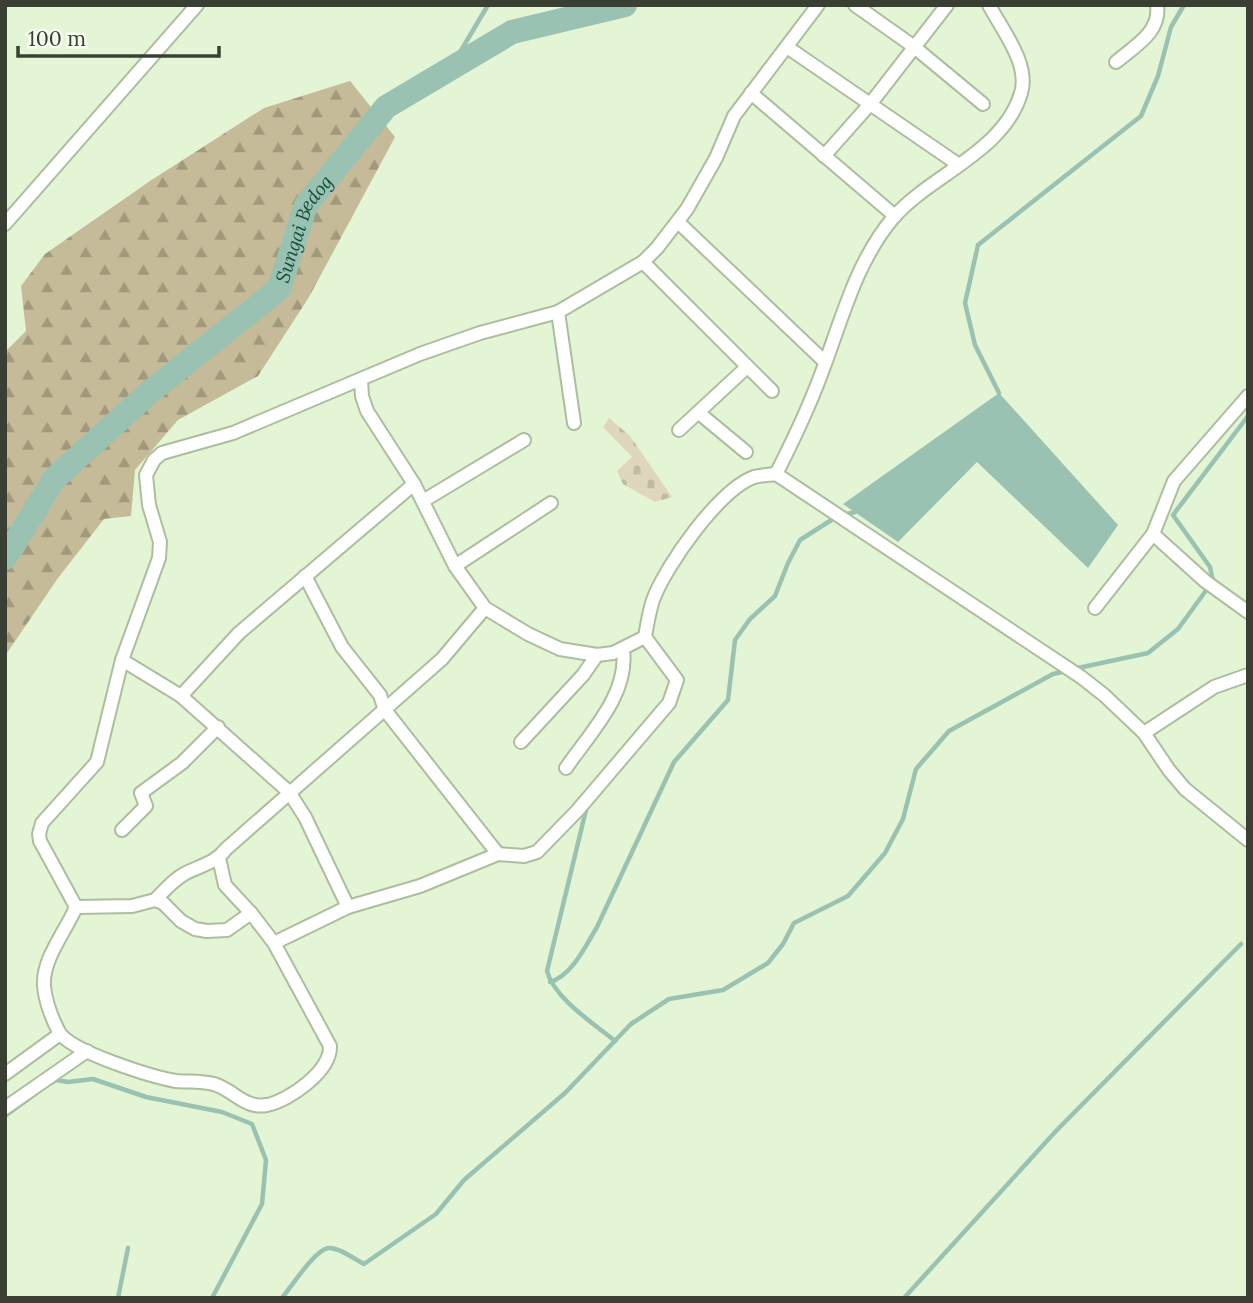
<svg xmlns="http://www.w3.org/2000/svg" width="1253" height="1303" viewBox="0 0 1253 1303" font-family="Lora,serif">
<defs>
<pattern id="forest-firs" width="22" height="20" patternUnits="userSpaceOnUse" patternTransform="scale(1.75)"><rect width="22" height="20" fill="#c6bb98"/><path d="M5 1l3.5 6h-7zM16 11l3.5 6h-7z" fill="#a2997d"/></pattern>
<pattern id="cemetery-stones" width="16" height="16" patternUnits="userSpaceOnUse" patternTransform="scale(1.75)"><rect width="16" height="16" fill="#ded7be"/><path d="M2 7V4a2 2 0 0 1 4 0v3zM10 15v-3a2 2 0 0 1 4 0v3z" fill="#bfbaa4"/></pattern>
</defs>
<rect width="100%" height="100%" fill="#e3f5d4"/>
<path fill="url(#forest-firs)" d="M 350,81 L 395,137 L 309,297 L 258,376 L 178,420 L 135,470 L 131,516 L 104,519 L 58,578 L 5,656 L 5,352 L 26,331 L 21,286 L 45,254 L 150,181 L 264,108 Z"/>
<path fill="url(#cemetery-stones)" d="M 609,418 L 630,436 L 672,497 L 655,502 L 623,484 L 617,471 L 632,457 L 603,427 Z"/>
<path fill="#99c2b2" d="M 999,393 L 1118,525 L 1088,568 L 977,462 L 898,542 L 843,504 Z"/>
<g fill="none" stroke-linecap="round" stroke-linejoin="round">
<g stroke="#99c2b2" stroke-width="4.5">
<path d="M 450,69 L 488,5"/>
<path d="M 999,393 L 975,345 L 965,303 L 978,245 L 1141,116 L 1158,76 L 1171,27 L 1184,5"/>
<path d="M 847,514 L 855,512"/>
<path d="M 1078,668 L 1148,653 L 1178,629 L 1213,581 L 1210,567 L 1173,515 L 1248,416"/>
<path d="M 586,810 L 547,971 C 554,998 593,1023 615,1041"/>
<path d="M 550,982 C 572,976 586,945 597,927 L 674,762 L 728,700 L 735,640 L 750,619 L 775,596 L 788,563 L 800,540 L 833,519"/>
<path d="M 51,1083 L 56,1080 L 68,1082 L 93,1079 L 146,1097 L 222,1112 L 252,1124 L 266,1160 L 262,1204 L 212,1298"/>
<path d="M 5,1116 L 38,1092"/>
<path d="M 118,1298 L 128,1248"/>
<path d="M 282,1298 C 291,1287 315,1250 328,1248 C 339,1247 354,1259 364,1264 L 436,1214 L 464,1180 L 565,1093 L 631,1024 L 669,999 L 723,990 L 768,963 L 783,944 L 794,923 L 848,896 L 885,853 L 903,819 L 916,769 L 949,731 L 1053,674 L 1062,672"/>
<path d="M 904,1298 L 1056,1131 L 1241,944"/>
</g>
<path stroke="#99c2b2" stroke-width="24" id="s1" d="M 5,558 L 55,478 L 151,391 L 279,289 L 306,205 L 386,107 L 512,32 L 625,5"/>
<defs>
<g id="minor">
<path d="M 855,5 L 913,46 L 983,104"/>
<path d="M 787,47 L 959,165"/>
<path d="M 1116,62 C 1135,46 1161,32 1157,5"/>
<path d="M 751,93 L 895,216"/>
<path d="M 824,156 L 871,103 L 947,5"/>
<path d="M 678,222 L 825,362"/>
<path d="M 5,224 L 197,5"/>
<path d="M 643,262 L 772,391"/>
<path d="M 558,312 L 574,423"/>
<path d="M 361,380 L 362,396 L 367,411 L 414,484 L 455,566 L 485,608 L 528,634 L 560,649 L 597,655 L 613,653 L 645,637 C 647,625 649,612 653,600 C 666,565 719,490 754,477 C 761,475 769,475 776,474 L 1081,677 L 1104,695 L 1144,733 L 1169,770 L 1185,789 L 1248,840"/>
<path d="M 699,413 L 746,452"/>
<path d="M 679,430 L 747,367"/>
<path d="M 776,474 C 793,441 809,407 822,372 C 842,319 856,262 893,218 C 930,175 1004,152 1021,93 C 1030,64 1002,30 989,5"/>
<path d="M 423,501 L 524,440"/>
<path d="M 1153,534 L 1205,581 L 1248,612"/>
<path d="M 455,566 L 551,503"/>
<path d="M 305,576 L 342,647 L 380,695 L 385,710 L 498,854"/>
<path d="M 1095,608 L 1153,534 L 1174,481 L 1248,396"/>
<path d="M 122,660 L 181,696 L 289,792 L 305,817 L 348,907"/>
<path d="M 181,696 L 239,633 L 414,484"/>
<path d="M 1144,733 L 1214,687 L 1248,675"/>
<path d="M 521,742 L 583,675 L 597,655"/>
<path d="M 566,768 C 590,733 629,694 623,650"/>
<path d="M 122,830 L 146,806 L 141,793 L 182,763 L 218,727"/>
<path d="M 219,858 L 225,885 L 251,913"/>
<path d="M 155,900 C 164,891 172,881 184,874 C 199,866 216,863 226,849 L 442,659 L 485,608"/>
<path d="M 76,907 L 132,906 L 155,900 L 163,903 L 181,921 L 195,929 L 207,931 L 227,930 L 251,913 L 274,943 L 330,1046 C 331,1071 290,1100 267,1105 C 244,1109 234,1090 214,1084 C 202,1081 189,1082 176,1081 C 153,1077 71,1052 59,1032 C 52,1019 45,1000 44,986 C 42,959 66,931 76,907 L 40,841 L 39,834 L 42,823 L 97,762 L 122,660 L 159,558 L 160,542 L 149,505 L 146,475 L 154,460 L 162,453 L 233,433 L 420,354 L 480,333 L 558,312 L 643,262 L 657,248 L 687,209 L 716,158 L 734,116 L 818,5"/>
<path d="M 274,943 L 348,907 L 420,886 L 498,854 L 524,856 L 537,852 L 577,811 L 669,703 L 677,680 L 645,637"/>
<path d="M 5,1074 L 60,1034"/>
<path d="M 5,1108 L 87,1051"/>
</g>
</defs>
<use href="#minor" stroke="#acbe9e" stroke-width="16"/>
<use href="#minor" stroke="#fff" stroke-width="12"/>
</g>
<g text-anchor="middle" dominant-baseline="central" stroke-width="7" stroke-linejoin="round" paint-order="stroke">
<g font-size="19" font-style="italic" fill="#144a39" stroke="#f6fef1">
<text stroke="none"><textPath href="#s1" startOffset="453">Sungai Bedog</textPath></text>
</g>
</g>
<rect width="1253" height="1303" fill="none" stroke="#394033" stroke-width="14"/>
<path d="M18 46v10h201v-10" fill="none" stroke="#394033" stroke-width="3.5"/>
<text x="28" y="46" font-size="21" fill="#394033" stroke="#f6fef1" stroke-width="5" paint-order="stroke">100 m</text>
</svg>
